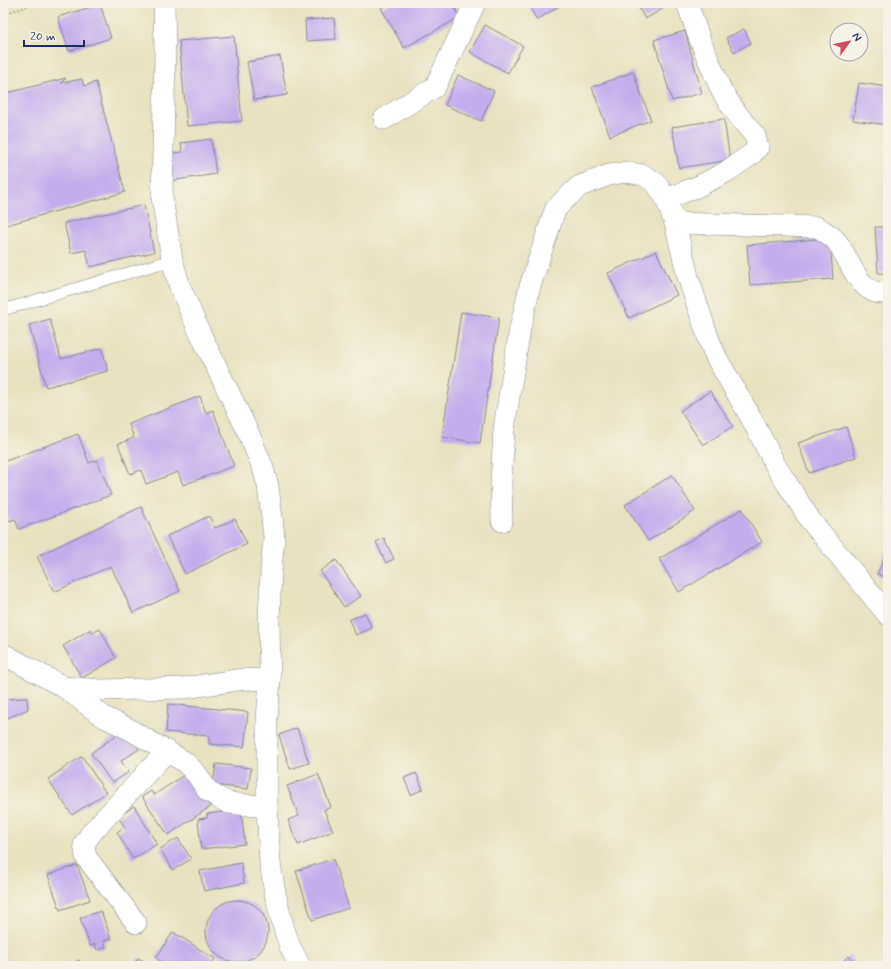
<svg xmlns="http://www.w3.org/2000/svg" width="891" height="969" viewBox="0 0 891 969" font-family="Mynerve,sans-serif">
<rect width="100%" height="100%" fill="#f7f3e8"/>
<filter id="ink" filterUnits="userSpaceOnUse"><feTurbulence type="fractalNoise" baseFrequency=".025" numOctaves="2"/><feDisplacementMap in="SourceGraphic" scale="8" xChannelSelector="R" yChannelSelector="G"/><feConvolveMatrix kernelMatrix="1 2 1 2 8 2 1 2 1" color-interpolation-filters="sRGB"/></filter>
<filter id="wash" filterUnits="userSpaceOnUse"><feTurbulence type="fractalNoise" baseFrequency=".012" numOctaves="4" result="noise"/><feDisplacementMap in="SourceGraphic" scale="16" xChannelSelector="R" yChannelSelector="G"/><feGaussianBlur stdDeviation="0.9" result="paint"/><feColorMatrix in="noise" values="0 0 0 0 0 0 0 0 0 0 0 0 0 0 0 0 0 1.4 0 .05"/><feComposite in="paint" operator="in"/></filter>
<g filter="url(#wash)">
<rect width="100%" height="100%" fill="#e8e2c0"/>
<g id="blocks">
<g fill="#c4aded">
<path d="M 391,3 L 452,3 L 460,17 L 404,48 L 381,8 Z"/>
<path d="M 527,3 L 564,3 L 537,20 Z"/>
<path d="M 636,3 L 673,3 L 645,19 Z"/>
<path d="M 100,4 L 111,38 L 69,51 L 58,17 Z"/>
<path d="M 334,18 L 336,39 L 306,41 L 305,20 Z"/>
<path d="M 485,25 L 523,46 L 508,73 L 470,52 Z"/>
<path d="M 744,29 L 751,43 L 734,52 L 726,38 Z"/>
<path d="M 685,31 L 702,93 L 672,101 L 654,40 Z"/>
<path d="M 234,36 L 242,121 L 187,126 L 179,41 Z"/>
<path d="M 280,56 L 287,95 L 254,100 L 247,62 Z"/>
<path d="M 633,72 L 651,120 L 610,136 L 592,87 Z"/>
<path d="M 458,75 L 494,91 L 481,121 L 445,105 Z"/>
<path d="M 66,78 L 61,83 L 82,79 L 84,86 L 96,82 L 125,192 L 3,226 L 3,94 Z"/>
<path d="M 859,83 L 888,87 L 888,125 L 853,120 Z"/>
<path d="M 724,119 L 730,160 L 679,168 L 672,127 Z"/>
<path d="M 211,139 L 216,174 L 170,181 L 166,154 L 182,152 L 181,143 Z"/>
<path d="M 144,205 L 154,252 L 90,267 L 86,250 L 71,253 L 64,223 Z"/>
<path d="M 875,227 L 888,227 L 888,273 L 878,273 Z"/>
<path d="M 830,238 L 833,279 L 750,285 L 747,245 Z"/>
<path d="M 656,251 L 677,295 L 629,318 L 608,273 Z"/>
<path d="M 461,312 L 499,318 L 480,443 L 442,437 Z"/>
<path d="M 50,319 L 61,359 L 102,348 L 108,371 L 46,387 L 29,325 Z"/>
<path d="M 710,391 L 733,426 L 703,445 L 680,411 Z"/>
<path d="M 200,396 L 206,413 L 213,410 L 234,466 L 183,485 L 178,472 L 146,484 L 141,470 L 130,474 L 118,444 L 134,438 L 129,424 Z"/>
<path d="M 846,427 L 856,457 L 809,473 L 798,443 Z"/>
<path d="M 78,434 L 89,463 L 97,460 L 111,495 L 19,529 L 15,519 L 9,521 L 3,504 L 3,462 Z"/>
<path d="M 672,475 L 695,511 L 648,541 L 625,505 Z"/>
<path d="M 141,507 L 180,591 L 133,613 L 111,566 L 54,592 L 37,556 Z"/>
<path d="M 742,509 L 762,542 L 679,592 L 659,559 Z"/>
<path d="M 209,516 L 215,528 L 235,519 L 247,544 L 185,574 L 167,536 Z"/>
<path d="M 384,538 L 394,559 L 386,563 L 376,542 Z"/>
<path d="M 888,549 L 888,579 L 877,574 Z"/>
<path d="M 336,560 L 361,596 L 344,607 L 320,571 Z"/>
<path d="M 365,613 L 372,628 L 356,635 L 349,620 Z"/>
<path d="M 91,629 L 92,633 L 100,629 L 116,658 L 82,678 L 63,646 Z"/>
<path d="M 27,698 L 28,709 L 3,720 L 3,699 Z"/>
<path d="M 168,704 L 248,712 L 244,747 L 209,744 L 209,736 L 166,732 Z"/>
<path d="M 297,728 L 309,763 L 290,769 L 279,735 Z"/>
<path d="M 125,729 L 139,749 L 121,761 L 129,772 L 112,783 L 91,753 Z"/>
<path d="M 82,756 L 106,793 L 72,815 L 48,779 Z"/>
<path d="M 216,764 L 251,768 L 248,789 L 213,785 Z"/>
<path d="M 187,773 L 210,807 L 168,835 L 142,797 L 151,791 L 154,795 Z"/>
<path d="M 416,773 L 423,789 L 411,795 L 404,778 Z"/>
<path d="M 318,774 L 331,807 L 324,810 L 333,831 L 298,845 L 288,820 L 299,816 L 287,786 Z"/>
<path d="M 134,806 L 157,844 L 133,859 L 117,832 L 125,827 L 118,817 Z"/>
<path d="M 241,810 L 245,844 L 201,849 L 198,819 L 207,818 L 207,814 Z"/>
<path d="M 178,838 L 191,859 L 173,870 L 160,849 Z"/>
<path d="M 333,859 L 349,908 L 312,920 L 296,871 Z"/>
<path d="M 241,863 L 244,883 L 204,891 L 200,871 Z"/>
<path d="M 77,865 L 90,900 L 60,910 L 48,875 Z"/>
<circle cx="237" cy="931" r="31"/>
<path d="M 101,911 L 111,939 L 104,941 L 106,947 L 97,950 L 95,944 L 90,946 L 80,918 Z"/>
<path d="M 173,932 L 215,959 L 210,966 L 168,966 L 156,958 Z"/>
<path d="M 849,956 L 858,966 L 838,966 Z"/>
<path d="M 138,958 L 153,966 L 134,966 Z"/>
<path d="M 79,960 L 82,966 L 89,962 L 91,966 L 69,966 Z"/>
<path d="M 266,960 L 271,966 L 257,966 Z"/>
</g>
</g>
</g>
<g filter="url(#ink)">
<use href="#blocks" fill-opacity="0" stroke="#82888f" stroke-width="1"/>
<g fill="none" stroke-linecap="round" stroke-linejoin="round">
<defs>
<path id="lane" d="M 3,310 L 172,260"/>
<g id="street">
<path d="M 164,3 L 165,53 L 162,197 L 172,260 L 180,287 L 199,331 L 249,434 L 263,468 L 268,486 L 272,518 L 274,537 L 271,571 L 269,621 L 270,680 L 267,719 L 267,807 L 270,863 L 275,893 L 282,922 L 290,947 L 300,966"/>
<path d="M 384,119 L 435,87 L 475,3"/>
<path d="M 666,199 L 699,186 L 726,172 L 752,154 L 758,147 L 755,136 L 737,114 L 722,92 L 700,40 L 687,3"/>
<path d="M 675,223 L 817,227 C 824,231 831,235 837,242 C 851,260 858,297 888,293"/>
<path d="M 502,521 L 501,483 L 504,429 L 512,378 L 520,329 L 530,286 L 555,210 L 564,200 L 580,186 L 609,175 L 626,172 L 643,175 L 656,183 L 666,199 L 675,223 L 688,277 L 709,340 L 716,357 L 750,416 L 777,468 L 811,521 L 888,615"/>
<path d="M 3,654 L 64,687 L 101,690 L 184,688 L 244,679 L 270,680"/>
<path d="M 64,687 L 104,717 L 127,728 L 185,762 L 198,776 L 207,790 L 217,797 L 229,803 L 267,807"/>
<path d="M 136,923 L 86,857 L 84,844 L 92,832 L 167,751"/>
</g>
</defs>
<use href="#lane" stroke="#82888f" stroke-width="12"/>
<use href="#street" stroke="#82888f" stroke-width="22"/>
<path stroke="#82888f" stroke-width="2.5" stroke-dasharray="1 3" stroke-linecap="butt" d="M 3,13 L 20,9 L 33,3"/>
<use href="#lane" stroke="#fff" stroke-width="11"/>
<use href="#street" stroke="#fff" stroke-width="21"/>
</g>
</g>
<rect width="891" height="969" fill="none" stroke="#f7f3e8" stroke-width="16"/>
<g transform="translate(849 42) rotate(57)"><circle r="19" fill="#f7f3e8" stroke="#9fa5b1"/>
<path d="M0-3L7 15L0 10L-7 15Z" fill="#d1495b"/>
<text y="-6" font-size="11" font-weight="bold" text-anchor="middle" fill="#1b2f5e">N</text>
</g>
<path d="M24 40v6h60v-6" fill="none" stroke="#1b2f5e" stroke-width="2"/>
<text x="30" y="40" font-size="12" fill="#1b2f5e" stroke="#f7f3e8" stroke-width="3" paint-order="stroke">20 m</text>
</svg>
